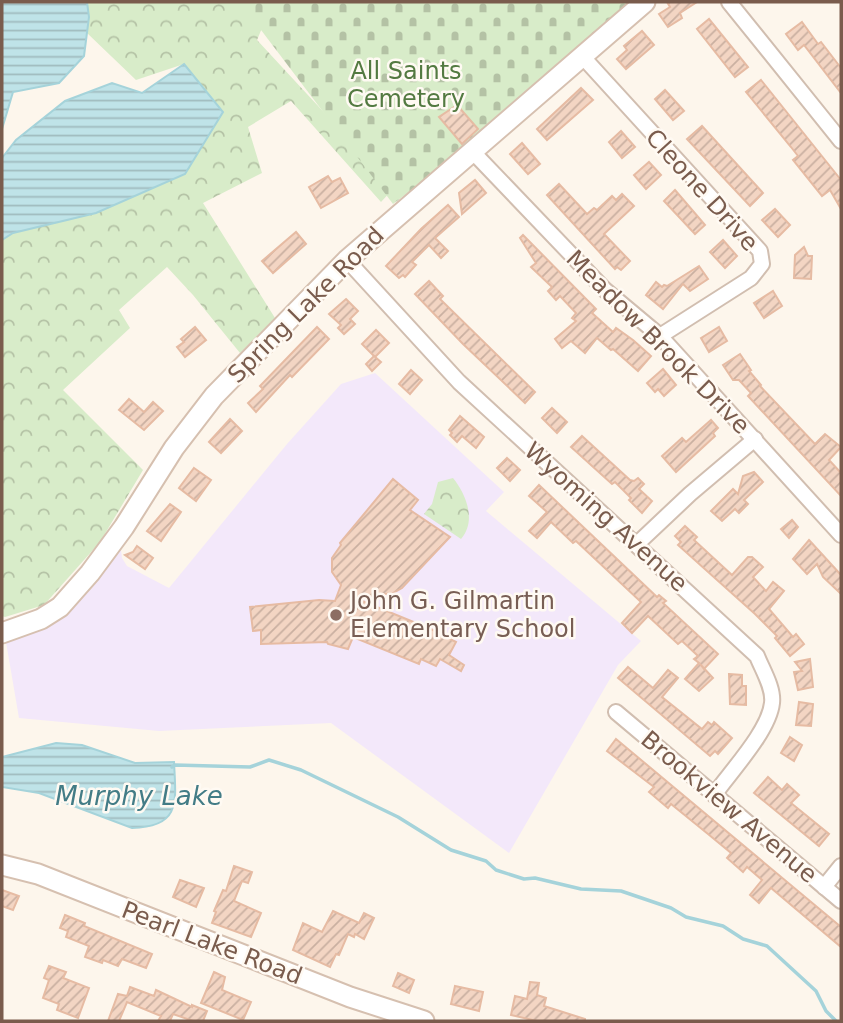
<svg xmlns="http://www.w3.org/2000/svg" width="843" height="1023" viewBox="0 0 843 1023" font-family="'DejaVu Sans',sans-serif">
<defs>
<pattern id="forest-crowns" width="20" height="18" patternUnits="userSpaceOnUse" patternTransform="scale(1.75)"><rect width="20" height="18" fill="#d8ecc9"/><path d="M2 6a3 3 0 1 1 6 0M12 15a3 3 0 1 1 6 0" fill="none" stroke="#b4c2a5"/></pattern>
<pattern id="cemetery-stones" width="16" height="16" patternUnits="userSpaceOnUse" patternTransform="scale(1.75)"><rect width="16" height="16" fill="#d8ecc9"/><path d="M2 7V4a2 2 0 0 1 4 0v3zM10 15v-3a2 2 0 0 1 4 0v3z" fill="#b4c2a5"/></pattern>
<pattern id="water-rules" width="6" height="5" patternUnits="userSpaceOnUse" patternTransform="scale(1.75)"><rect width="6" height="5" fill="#bfe3e8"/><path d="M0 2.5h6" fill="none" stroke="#a0bbbe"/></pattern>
<pattern id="building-hatch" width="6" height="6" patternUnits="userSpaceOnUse" patternTransform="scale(1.75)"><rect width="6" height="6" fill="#f3d5c3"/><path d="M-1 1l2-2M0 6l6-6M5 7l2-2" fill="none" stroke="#cab0a1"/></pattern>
</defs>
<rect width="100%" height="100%" fill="#fdf6ec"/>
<path fill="#f3e8fa" d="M 375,373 L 504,492 L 486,511 L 641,641 L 618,665 L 509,853 L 331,723 L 159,731 L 19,718 L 6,642 L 39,629 L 70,609 L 92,588 L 121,550 L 122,558 L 127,566 L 169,588 L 287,444 L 341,384 Z"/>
<g fill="url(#forest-crowns)">
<path d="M 87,2 L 273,2 L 257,40 L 394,188 L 381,202 L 291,101 L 248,127 L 262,173 L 203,203 L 275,318 L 240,353 L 193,295 L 167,267 L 119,310 L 130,328 L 63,390 L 143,470 L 100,542 L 44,605 L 5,617 L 2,616 L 2,240 L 13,233 L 184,64 L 136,80 L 87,33 L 89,17 Z"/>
<path d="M 453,478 C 466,494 477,521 461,539 L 424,514 L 432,504 L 438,482 Z"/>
</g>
<path fill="url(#cemetery-stones)" d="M 250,2 L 631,2 L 427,178 L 393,204 L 242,5 Z"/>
<g fill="url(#water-rules)" stroke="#a5d3da" stroke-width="2">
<path d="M 2,2 L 87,2 L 89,17 L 84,56 L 59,83 L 13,92 L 2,129 Z"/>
<path d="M 184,64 L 223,112 L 185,174 L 96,213 L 13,233 L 2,240 L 2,158 L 16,140 L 65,101 L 112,83 L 142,93 Z"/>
<path d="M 56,743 L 82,745 L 135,763 L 174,762 C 176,802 181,827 132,828 L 39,793 L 2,787 L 2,757 Z"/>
</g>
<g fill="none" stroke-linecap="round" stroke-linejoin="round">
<path stroke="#a5d3da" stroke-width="3.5" d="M 172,767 L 175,765 L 250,767 L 269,760 L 301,770 L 398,817 L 451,850 L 486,861 L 496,870 L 524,879 L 535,878 L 581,889 L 621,891 L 671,908 L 686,917 L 723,926 L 743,939 L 767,946 L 816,991 L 826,1011 L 836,1021"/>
</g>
<g fill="url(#building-hatch)" stroke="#e6bba3" stroke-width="2">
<path d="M 667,2 L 697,2 L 680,13 L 682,18 L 668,27 L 659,14 L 670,7 Z"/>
<path d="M 709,19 L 748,67 L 735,77 L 697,29 Z"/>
<path d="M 802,22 L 818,44 L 821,42 L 841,68 L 841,93 L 804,45 L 798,50 L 786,34 Z"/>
<path d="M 642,31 L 654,45 L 626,69 L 617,59 L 627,50 L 624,46 Z"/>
<path d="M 761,80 L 841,180 L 841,209 L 830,190 L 822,196 L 793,160 L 798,156 L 791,147 L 746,92 Z"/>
<path d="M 581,88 L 593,100 L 547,140 L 537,129 Z"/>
<path d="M 665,90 L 684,111 L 673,120 L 655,99 Z"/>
<path d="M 457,105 L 478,129 L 462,144 L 439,117 Z"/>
<path d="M 702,126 L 763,193 L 750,206 L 687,139 Z"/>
<path d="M 621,131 L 635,147 L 622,158 L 609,142 Z"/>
<path d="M 522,143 L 540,164 L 528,174 L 510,154 Z"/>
<path d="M 649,162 L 661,175 L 646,189 L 634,175 Z"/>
<path d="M 328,176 L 332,182 L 340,178 L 348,193 L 321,208 L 309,187 Z"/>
<path d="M 475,180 L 486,193 L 462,214 L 459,193 Z"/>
<path d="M 559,184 L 587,214 L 594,208 L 597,210 L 612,196 L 616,200 L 622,194 L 634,206 L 604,234 L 630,261 L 621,270 L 617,267 L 615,269 L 547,195 Z"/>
<path d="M 675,190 L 705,225 L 695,234 L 664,201 Z"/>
<path d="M 448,205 L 459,217 L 435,238 L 448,251 L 441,258 L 429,245 L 412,262 L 416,265 L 405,277 L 403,275 L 399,278 L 386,266 L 421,229 Z"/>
<path d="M 775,209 L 790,225 L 778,237 L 762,220 Z"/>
<path d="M 296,232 L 306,244 L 273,273 L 262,261 Z"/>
<path d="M 523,235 L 596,309 L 592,313 L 613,332 L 616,328 L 633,340 L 651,356 L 638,371 L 613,349 L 611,350 L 597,338 L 585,353 L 571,341 L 562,348 L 555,339 L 576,321 L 572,318 L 576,313 L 560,296 L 556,300 L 548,291 L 552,287 L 531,267 L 536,263 L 520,238 Z"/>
<path d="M 723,240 L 737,256 L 725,268 L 710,252 Z"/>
<path d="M 804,247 L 808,256 L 812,256 L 811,279 L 794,278 L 795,255 Z"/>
<path d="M 699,266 L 708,279 L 690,291 L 683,284 L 663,309 L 646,295 L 656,282 L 662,287 L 664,285 L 667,286 Z"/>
<path d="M 429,281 L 443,296 L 440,299 L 535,392 L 525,403 L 463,344 L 415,294 Z"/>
<path d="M 773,291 L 782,306 L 764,318 L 754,303 Z"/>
<path d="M 346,299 L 358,311 L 350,319 L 355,324 L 344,334 L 338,328 L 341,325 L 329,314 Z"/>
<path d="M 195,327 L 206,340 L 185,357 L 177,347 L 184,342 L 181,339 Z"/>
<path d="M 317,327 L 329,339 L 292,377 L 290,375 L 256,412 L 248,403 L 263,389 L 260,386 Z"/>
<path d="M 719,327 L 727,341 L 709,352 L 701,338 Z"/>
<path d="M 376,330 L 389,343 L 375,357 L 362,344 Z"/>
<path d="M 740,354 L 751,370 L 749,371 L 761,385 L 760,386 L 815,444 L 825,434 L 841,447 L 829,460 L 841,473 L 841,496 L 748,396 L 751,393 L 739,380 L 733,380 L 723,365 Z"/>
<path d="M 374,356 L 381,362 L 372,371 L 366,364 Z"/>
<path d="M 663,369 L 676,385 L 664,396 L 658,389 L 655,392 L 647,383 Z"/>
<path d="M 411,370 L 422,380 L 410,394 L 399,384 Z"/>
<path d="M 129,399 L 144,412 L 153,402 L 163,411 L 144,430 L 119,410 Z"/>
<path d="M 552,408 L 567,422 L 557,433 L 542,418 Z"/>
<path d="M 460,416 L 484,437 L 476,448 L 462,436 L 457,442 L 450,435 L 452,433 L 449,430 Z"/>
<path d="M 230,419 L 242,431 L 221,453 L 209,442 Z"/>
<path d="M 711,420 L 718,428 L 713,433 L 715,436 L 676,472 L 662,456 L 682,438 L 686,442 Z"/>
<path d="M 582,436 L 630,480 L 634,481 L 638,478 L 644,484 L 639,489 L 652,501 L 642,513 L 629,500 L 631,498 L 615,482 L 612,484 L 571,447 Z"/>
<path d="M 507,458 L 520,470 L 510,481 L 497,468 Z"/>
<path d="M 194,468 L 211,480 L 196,501 L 179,488 Z"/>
<path d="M 754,472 L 763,482 L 744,500 L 748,504 L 739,513 L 735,509 L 722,521 L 711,511 L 733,489 L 738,494 L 743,476 Z"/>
<path d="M 393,479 L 418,500 L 410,510 L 450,537 L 402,588 L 393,593 L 355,598 L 433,630 L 456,642 L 449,655 L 464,665 L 461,671 L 440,659 L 436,666 L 421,659 L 419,664 L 353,637 L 348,649 L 328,644 L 327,642 L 261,644 L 261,630 L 253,631 L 250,607 L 319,600 L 335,601 L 341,585 L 332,572 L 332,558 L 341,545 L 340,543 Z"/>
<path d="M 539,485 L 657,597 L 659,595 L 666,601 L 663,603 L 718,654 L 704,669 L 700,664 L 713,678 L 699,691 L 685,679 L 699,663 L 694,659 L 698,656 L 682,641 L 678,644 L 648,616 L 632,633 L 622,623 L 641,602 L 576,541 L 573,543 L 551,522 L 537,538 L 529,531 L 547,512 L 529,496 Z"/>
<path d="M 170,504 L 181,512 L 161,541 L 147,531 Z"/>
<path d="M 792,520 L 798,527 L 789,538 L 781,529 Z"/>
<path d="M 685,526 L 697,537 L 694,540 L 732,575 L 748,557 L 752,557 L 763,567 L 753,577 L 766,591 L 773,582 L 784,591 L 769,609 L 793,637 L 796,634 L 804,644 L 790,656 L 775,638 L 777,636 L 755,614 L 678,545 L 681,542 L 675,536 Z"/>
<path d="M 809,540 L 841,575 L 841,594 L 823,577 L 817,564 L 807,574 L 793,559 Z"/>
<path d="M 137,546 L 153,558 L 145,569 L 125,555 L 133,552 Z"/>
<path d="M 810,659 L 813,687 L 798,690 L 794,672 L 802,671 L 795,662 Z"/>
<path d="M 628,667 L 653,688 L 668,670 L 678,678 L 662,697 L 702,729 L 708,722 L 712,725 L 714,722 L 732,738 L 718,754 L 715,751 L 710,756 L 618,678 Z"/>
<path d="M 729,674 L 742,675 L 742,686 L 746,686 L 746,705 L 730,704 Z"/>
<path d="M 799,702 L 813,704 L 811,726 L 796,725 Z"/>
<path d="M 790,737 L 802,745 L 794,761 L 781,753 Z"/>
<path d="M 616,739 L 841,927 L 841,947 L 771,888 L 759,903 L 750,895 L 762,880 L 747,867 L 743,872 L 727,858 L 731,853 L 708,834 L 671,804 L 668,808 L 649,792 L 654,787 L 607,751 Z"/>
<path d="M 768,777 L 782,790 L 787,784 L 799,795 L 791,803 L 829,834 L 819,846 L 754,793 Z"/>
<path d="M 234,866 L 252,872 L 248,883 L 242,881 L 234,901 L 261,913 L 251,937 L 212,923 L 216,912 L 214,911 L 223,890 L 226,891 Z"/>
<path d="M 180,880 L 204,888 L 196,907 L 173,897 Z"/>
<path d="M 2,890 L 19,896 L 13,910 L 2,906 Z"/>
<path d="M 333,911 L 359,923 L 364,913 L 374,918 L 364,939 L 355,934 L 354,937 L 348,934 L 339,955 L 336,954 L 330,967 L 293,950 L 303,923 L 322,932 Z"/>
<path d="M 65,915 L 85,923 L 84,926 L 152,954 L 146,968 L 122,959 L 118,966 L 103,960 L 102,963 L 85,957 L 89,946 L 66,937 L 68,931 L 60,928 Z"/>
<path d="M 49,966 L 66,972 L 63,978 L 89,988 L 78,1018 L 57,1010 L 59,1004 L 43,998 L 49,980 L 44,978 Z"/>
<path d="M 214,972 L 225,977 L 222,990 L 251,1002 L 243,1020 L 201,1003 Z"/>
<path d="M 398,973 L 414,980 L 409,993 L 393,986 Z"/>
<path d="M 530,982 L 539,983 L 537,995 L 546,998 L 544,1006 L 585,1019 L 585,1021 L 537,1021 L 511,1015 L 515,996 L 527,999 Z"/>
<path d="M 455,986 L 483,992 L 479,1011 L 451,1004 Z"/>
<path d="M 130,987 L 154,996 L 156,990 L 192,1007 L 192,1005 L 207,1011 L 203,1021 L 193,1021 L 173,1014 L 170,1021 L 158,1021 L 161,1016 L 127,1002 L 119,1021 L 108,1021 L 118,994 L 127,996 Z"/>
</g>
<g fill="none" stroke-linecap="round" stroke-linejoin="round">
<defs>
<g id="street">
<path d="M 729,2 L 841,141"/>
<path d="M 582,56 L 760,251 L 762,264 L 751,278 L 660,336"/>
<path d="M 472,151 L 605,290 L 660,336 L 841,535"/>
<path d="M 347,260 L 459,382 L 757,656 C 762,669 774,688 772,703 C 769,731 731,771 714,795"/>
<path d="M 637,544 L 690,494 L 755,439"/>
<path d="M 616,712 L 841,901"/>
<path d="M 824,887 L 841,866"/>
</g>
<g id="secondary">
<path d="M 2,633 L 41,619 L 60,607 L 90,573 L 124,527 L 174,448 L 214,396 L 347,260 L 645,2"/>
<path d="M 2,865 L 38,874 L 350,997 L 424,1021"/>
</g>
</defs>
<use href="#street" stroke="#d1beb0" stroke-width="18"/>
<use href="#secondary" stroke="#d6c0b0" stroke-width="23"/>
<use href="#street" stroke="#fff" stroke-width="14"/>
<use href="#secondary" stroke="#fff" stroke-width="19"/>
</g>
<circle fill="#8d6e63" stroke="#fffaf3" stroke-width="2.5" cx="336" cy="615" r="7"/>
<g text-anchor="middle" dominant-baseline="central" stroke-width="5" stroke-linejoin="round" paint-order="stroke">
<g font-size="24" fill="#537a41" stroke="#fffaf3">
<text x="406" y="71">All Saints<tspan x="406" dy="28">Cemetery</tspan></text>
</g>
<g font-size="24" fill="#7a5c4d" stroke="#fffaf3">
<text transform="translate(702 190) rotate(48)">Cleone Drive</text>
<text transform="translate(306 305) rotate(-45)">Spring Lake Road</text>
<text transform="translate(658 342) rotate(45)">Meadow Brook Drive</text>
<text transform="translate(606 517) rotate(42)">Wyoming Avenue</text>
<text transform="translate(729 807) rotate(40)">Brookview Avenue</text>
<text transform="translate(212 943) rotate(21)">Pearl Lake Road</text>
</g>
<g font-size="24" fill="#785e54" stroke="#fffaf3" text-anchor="start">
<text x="350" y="601">John G. Gilmartin<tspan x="350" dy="28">Elementary School</tspan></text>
</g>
<g font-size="26" font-style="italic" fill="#437c86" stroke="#fffaf3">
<text x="139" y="796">Murphy Lake</text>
</g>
</g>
<rect width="843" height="1023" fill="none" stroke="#7a5c4d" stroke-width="7"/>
</svg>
